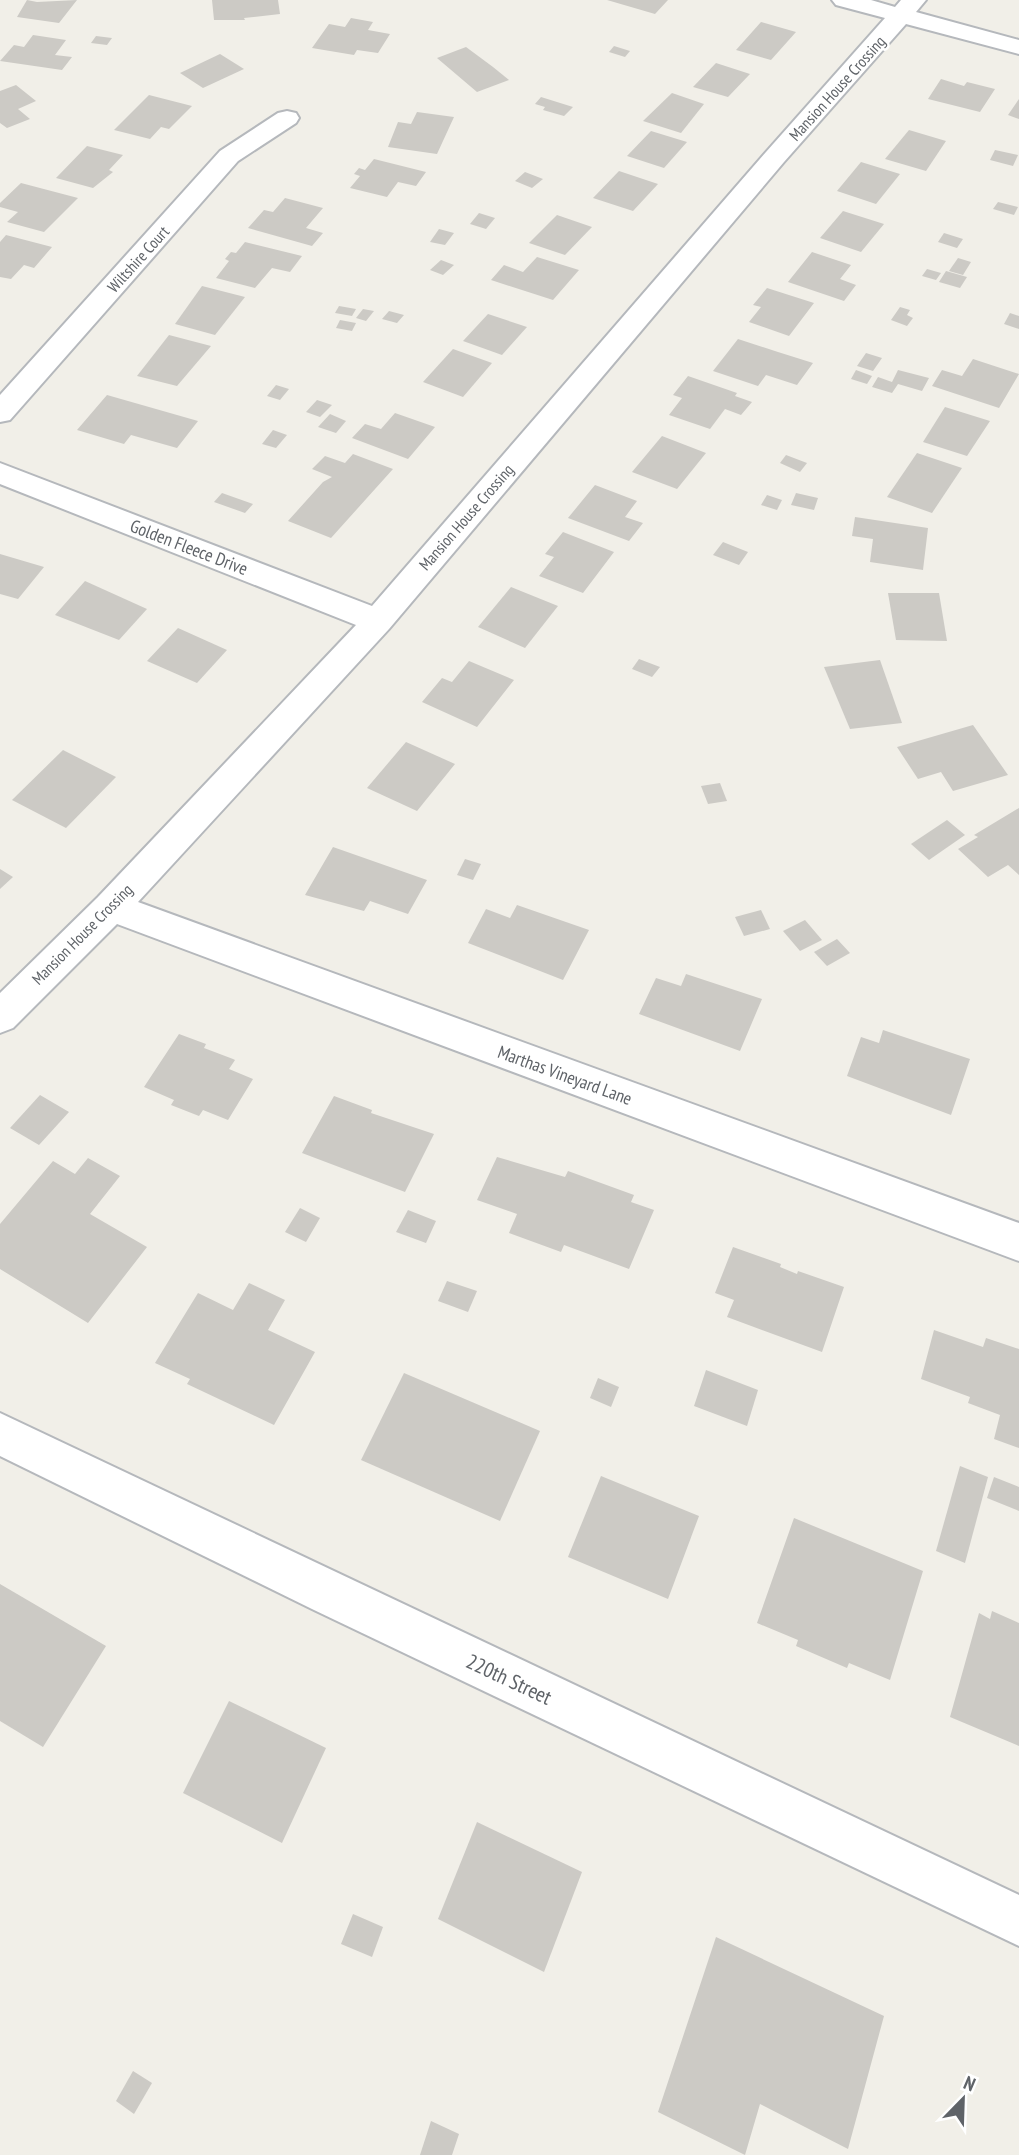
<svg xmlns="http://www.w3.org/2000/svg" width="1019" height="2155" viewBox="0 0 1019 2155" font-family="'PT Sans Narrow',sans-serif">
<rect width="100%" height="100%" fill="#f1efe8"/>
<g fill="#cccac5">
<path d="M 27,0 L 37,2 L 77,0 L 59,23 L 17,17 Z"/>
<path d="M 212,0 L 278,0 L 280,14 L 244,18 L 245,20 L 214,20 Z"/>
<path d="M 607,0 L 668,0 L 655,14 Z"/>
<path d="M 351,18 L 373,22 L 368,30 L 390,34 L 378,53 L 357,50 L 354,55 L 312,48 L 329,24 L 345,27 Z"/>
<path d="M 761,22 L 796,32 L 771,60 L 736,50 Z"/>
<path d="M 33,35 L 66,40 L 55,55 L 72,57 L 62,70 L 0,61 L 14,45 L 24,47 Z"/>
<path d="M 96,36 L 112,38 L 107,45 L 91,43 Z"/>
<path d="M 614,46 L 630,51 L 625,57 L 609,52 Z"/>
<path d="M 466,47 L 493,67 L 509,80 L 477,92 L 437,58 Z"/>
<path d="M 220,54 L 244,69 L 203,88 L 180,73 Z"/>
<path d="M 716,63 L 750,74 L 728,97 L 693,87 Z"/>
<path d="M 941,79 L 964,86 L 967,82 L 995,89 L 980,112 L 928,99 Z"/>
<path d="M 16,85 L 36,101 L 18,109 L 30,119 L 7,128 L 0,123 L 0,91 Z"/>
<path d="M 672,93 L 704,104 L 681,133 L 643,121 Z"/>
<path d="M 149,95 L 192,106 L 169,129 L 161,127 L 150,139 L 114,130 Z"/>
<path d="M 541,97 L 573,107 L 564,116 L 543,110 L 545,107 L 535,104 Z"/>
<path d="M 1019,99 L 1019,119 L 1008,115 Z"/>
<path d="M 417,112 L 454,117 L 437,154 L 388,147 L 398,122 L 411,124 Z"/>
<path d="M 909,130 L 946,141 L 926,171 L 885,159 Z"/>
<path d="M 651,131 L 687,142 L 664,168 L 627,156 Z"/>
<path d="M 87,146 L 123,155 L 109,170 L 113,172 L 93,188 L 56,178 Z"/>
<path d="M 995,150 L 1018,155 L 1013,166 L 990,160 Z"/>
<path d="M 374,159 L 426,172 L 416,186 L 398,182 L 387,197 L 350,188 L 360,176 L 354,174 L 359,168 L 365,170 Z"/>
<path d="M 861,162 L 900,174 L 876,204 L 837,191 Z"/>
<path d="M 619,171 L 658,184 L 633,211 L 593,198 Z"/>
<path d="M 525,172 L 543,179 L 532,188 L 515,181 Z"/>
<path d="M 21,183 L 78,198 L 44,232 L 7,222 L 18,212 L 0,207 L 0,203 Z"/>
<path d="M 285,198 L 323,208 L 306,228 L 323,233 L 312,246 L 248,228 L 264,210 L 273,212 Z"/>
<path d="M 998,202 L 1018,207 L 1014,215 L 993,209 Z"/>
<path d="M 843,211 L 884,224 L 861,252 L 820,238 Z"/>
<path d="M 479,213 L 495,218 L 486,229 L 470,224 Z"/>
<path d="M 557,215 L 592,227 L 565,255 L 529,243 Z"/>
<path d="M 439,229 L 454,233 L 445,245 L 430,242 Z"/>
<path d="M 944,233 L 963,239 L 957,248 L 938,242 Z"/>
<path d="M 6,235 L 52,247 L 34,268 L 24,265 L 11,279 L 0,277 L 0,242 Z"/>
<path d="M 245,242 L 302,256 L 290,272 L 272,268 L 255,288 L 216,278 L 229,261 L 225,259 L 231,252 L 236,253 Z"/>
<path d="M 812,252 L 851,265 L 840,279 L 856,285 L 844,301 L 788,282 Z"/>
<path d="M 537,257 L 579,270 L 553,300 L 491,280 L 504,265 L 523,272 Z"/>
<path d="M 958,258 L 971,262 L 963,275 L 949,271 Z"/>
<path d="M 441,260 L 454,265 L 443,275 L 430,270 Z"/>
<path d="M 927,269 L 941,273 L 936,280 L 922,276 Z"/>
<path d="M 946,271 L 967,277 L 960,288 L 939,282 Z"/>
<path d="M 202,286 L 245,297 L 215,335 L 175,324 Z"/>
<path d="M 767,288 L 814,303 L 789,336 L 749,322 L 761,307 L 753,305 Z"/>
<path d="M 339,306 L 356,309 L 352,316 L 335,313 Z"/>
<path d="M 900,307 L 910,310 L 907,315 L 913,318 L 907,326 L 891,320 Z"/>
<path d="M 363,309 L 374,311 L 366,321 L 356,318 Z"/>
<path d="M 389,311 L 404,315 L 397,323 L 382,319 Z"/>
<path d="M 1010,313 L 1019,316 L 1019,329 L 1004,324 Z"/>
<path d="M 488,314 L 527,327 L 502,355 L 463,341 Z"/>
<path d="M 340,320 L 356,323 L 352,331 L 336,328 Z"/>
<path d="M 169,335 L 211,346 L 177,386 L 137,376 Z"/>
<path d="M 738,339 L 778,352 L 813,363 L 797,385 L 766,375 L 758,386 L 713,371 Z"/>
<path d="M 453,349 L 492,363 L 463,397 L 423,382 Z"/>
<path d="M 866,353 L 882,358 L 873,371 L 857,366 Z"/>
<path d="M 973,359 L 1019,374 L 999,408 L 932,386 L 942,370 L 962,376 Z"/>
<path d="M 856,370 L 872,376 L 867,384 L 851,379 Z"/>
<path d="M 898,370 L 929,378 L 922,391 L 898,384 L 892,393 L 872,387 L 878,377 L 892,382 Z"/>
<path d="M 688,376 L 737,393 L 735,396 L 752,402 L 741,415 L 725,409 L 710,429 L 669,415 L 682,398 L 673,395 Z"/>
<path d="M 276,385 L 289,389 L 280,400 L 267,396 Z"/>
<path d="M 107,395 L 198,421 L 177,448 L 131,435 L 124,444 L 77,430 Z"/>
<path d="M 317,400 L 332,405 L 320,417 L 306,412 Z"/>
<path d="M 945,407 L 990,421 L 967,456 L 923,442 Z"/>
<path d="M 395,413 L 435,427 L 408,459 L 352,438 L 365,424 L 381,429 Z"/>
<path d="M 330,414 L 346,421 L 336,433 L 318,427 Z"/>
<path d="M 273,430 L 287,435 L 276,448 L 262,444 Z"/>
<path d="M 662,436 L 706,453 L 677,489 L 632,472 Z"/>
<path d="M 917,453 L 962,468 L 932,513 L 887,497 Z"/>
<path d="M 353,454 L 393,469 L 331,538 L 288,521 L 323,482 L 332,477 L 312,469 L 325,456 L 345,463 Z"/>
<path d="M 786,455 L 807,463 L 800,472 L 780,463 Z"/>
<path d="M 595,485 L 637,501 L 625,517 L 643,523 L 629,541 L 568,518 Z"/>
<path d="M 222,493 L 253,504 L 245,513 L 214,502 Z"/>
<path d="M 796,493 L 818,498 L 814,510 L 791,505 Z"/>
<path d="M 767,495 L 782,500 L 777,510 L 761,505 Z"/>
<path d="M 855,517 L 928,528 L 923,570 L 870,562 L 873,539 L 852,536 Z"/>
<path d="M 563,532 L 614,552 L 583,593 L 539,576 L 554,557 L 545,554 Z"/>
<path d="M 723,542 L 748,552 L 739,565 L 713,555 Z"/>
<path d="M 0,554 L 44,567 L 18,599 L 0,594 Z"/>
<path d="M 85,581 L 147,609 L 119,640 L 55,615 Z"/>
<path d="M 511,587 L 558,606 L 525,648 L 478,627 Z"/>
<path d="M 888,593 L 939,593 L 947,641 L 896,640 Z"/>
<path d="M 178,628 L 227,650 L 197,683 L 147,661 Z"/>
<path d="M 639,659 L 660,667 L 652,677 L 632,669 Z"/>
<path d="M 880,660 L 902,723 L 850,729 L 824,667 Z"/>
<path d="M 469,661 L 514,680 L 477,727 L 422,702 L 442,678 L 452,682 Z"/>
<path d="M 973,725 L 1008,775 L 953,791 L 941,772 L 918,779 L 897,747 Z"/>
<path d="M 406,742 L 455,764 L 417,811 L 367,788 Z"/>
<path d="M 63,750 L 116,777 L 66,828 L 12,800 Z"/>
<path d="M 720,783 L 727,801 L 708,804 L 701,786 Z"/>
<path d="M 1019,808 L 1019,875 L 1008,865 L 988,877 L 958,849 L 978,837 L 974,835 Z"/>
<path d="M 947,820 L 965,835 L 929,860 L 911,844 Z"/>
<path d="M 333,847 L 427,880 L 408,914 L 370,901 L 364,911 L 305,895 Z"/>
<path d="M 465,859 L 481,864 L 473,880 L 457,875 Z"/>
<path d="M 0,869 L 13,877 L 0,889 Z"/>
<path d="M 517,905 L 589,930 L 563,980 L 468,943 L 486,909 L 510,918 Z"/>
<path d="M 761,910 L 770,929 L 744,936 L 735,917 Z"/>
<path d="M 805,920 L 822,940 L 800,951 L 783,931 Z"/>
<path d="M 837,939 L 850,953 L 827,966 L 814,952 Z"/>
<path d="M 686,974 L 762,999 L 740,1051 L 639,1014 L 656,978 L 681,986 Z"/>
<path d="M 883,1030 L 970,1059 L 951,1115 L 847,1076 L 861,1037 L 879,1043 Z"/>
<path d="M 179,1034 L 206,1044 L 204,1048 L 233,1059 L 235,1060 L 229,1069 L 253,1079 L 228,1120 L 203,1110 L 199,1116 L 171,1105 L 174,1100 L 144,1087 Z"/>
<path d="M 40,1095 L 69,1112 L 39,1145 L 10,1128 Z"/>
<path d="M 334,1096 L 372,1110 L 371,1113 L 434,1134 L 405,1192 L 302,1153 Z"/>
<path d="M 497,1157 L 565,1177 L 568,1171 L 634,1195 L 631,1202 L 654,1210 L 629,1269 L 564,1245 L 561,1252 L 509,1233 L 517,1214 L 477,1200 Z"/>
<path d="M 88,1158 L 120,1176 L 90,1214 L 147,1247 L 88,1323 L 0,1269 L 0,1224 L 53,1161 L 75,1174 Z"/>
<path d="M 300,1208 L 320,1218 L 306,1242 L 285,1232 Z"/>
<path d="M 408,1210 L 436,1221 L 426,1243 L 396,1232 Z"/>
<path d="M 733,1247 L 781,1264 L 780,1267 L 797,1274 L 798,1271 L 844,1287 L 822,1352 L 727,1317 L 734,1300 L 715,1293 Z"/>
<path d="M 447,1281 L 477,1291 L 468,1312 L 438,1301 Z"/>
<path d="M 249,1283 L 285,1300 L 268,1330 L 315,1352 L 274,1425 L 187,1384 L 190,1379 L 155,1363 L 198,1293 L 233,1310 Z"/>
<path d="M 934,1330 L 983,1347 L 986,1338 L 1019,1349 L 1019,1448 L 994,1439 L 1000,1415 L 968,1403 L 970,1397 L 921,1379 Z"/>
<path d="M 706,1370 L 758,1390 L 747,1426 L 694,1406 Z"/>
<path d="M 404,1373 L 540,1431 L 500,1521 L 361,1460 Z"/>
<path d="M 598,1378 L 619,1387 L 611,1407 L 590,1398 Z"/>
<path d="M 960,1466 L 988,1477 L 965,1563 L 936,1551 Z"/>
<path d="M 601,1476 L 699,1516 L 668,1599 L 568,1557 Z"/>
<path d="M 994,1477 L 1019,1487 L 1019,1511 L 987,1498 Z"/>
<path d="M 794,1518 L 923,1571 L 890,1680 L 849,1663 L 847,1668 L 796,1646 L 798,1640 L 757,1623 Z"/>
<path d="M 0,1584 L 106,1646 L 43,1747 L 0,1721 Z"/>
<path d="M 992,1611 L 1019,1623 L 1019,1746 L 950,1717 L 979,1613 L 990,1619 Z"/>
<path d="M 229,1701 L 326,1748 L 282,1843 L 183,1793 Z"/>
<path d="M 477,1822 L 582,1872 L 544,1972 L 438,1919 Z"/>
<path d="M 353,1914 L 383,1927 L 372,1957 L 341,1944 Z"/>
<path d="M 716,1937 L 884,2016 L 848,2149 L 760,2104 L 745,2155 L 658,2112 Z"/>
<path d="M 133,2071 L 152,2083 L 134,2114 L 116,2101 Z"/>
<path d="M 431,2121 L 459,2134 L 452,2155 L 420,2155 Z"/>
</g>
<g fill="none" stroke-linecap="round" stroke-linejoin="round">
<defs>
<g id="street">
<path d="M 832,0 L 871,0 L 895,7 L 901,0 L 926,0 L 916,12 L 1019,40 L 1019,54 L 906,24 L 784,162 L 389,629 L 138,902 L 1019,1223 L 1019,1261 L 117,924 L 13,1028 L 0,1033 L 0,993 L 98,897 L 356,625 L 0,484 L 0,463 L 372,606 L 766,152 L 885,18 L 836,5 Z"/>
<path d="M 287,111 L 296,113 L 299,118 L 296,123 L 238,161 L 10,420 L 0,422 L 0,395 L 220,151 L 278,113 Z"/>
<path d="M 0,1413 L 1019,1895 L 1019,1946 L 314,1610 L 0,1456 Z"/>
</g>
</defs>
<use href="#street" stroke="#b5b8bc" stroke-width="4"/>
<use href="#street" fill="#fff" fill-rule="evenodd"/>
</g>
<g text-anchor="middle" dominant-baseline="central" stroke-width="5" stroke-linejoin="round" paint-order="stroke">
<g font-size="16" fill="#5f6368" stroke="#fff">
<text transform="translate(837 88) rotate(-48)">Mansion House Crossing</text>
<text transform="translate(138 259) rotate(-48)">Wiltshire Court</text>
<text transform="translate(466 517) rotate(-49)">Mansion House Crossing</text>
<text transform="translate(82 934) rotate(-45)">Mansion House Crossing</text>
</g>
<g font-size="18" fill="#5f6368" stroke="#fff">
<text transform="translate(189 547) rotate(21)">Golden Fleece Drive</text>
<text transform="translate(565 1075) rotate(20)">Marthas Vineyard Lane</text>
</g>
<g font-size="21" fill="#5f6368" stroke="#fff">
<text transform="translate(509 1679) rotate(25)">220th Street</text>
</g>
</g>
<g transform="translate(963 2099) rotate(23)" stroke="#ffffff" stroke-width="5" paint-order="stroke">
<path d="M0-5L12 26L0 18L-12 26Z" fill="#5f6368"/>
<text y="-10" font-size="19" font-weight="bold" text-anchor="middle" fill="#5f6368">N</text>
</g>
</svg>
